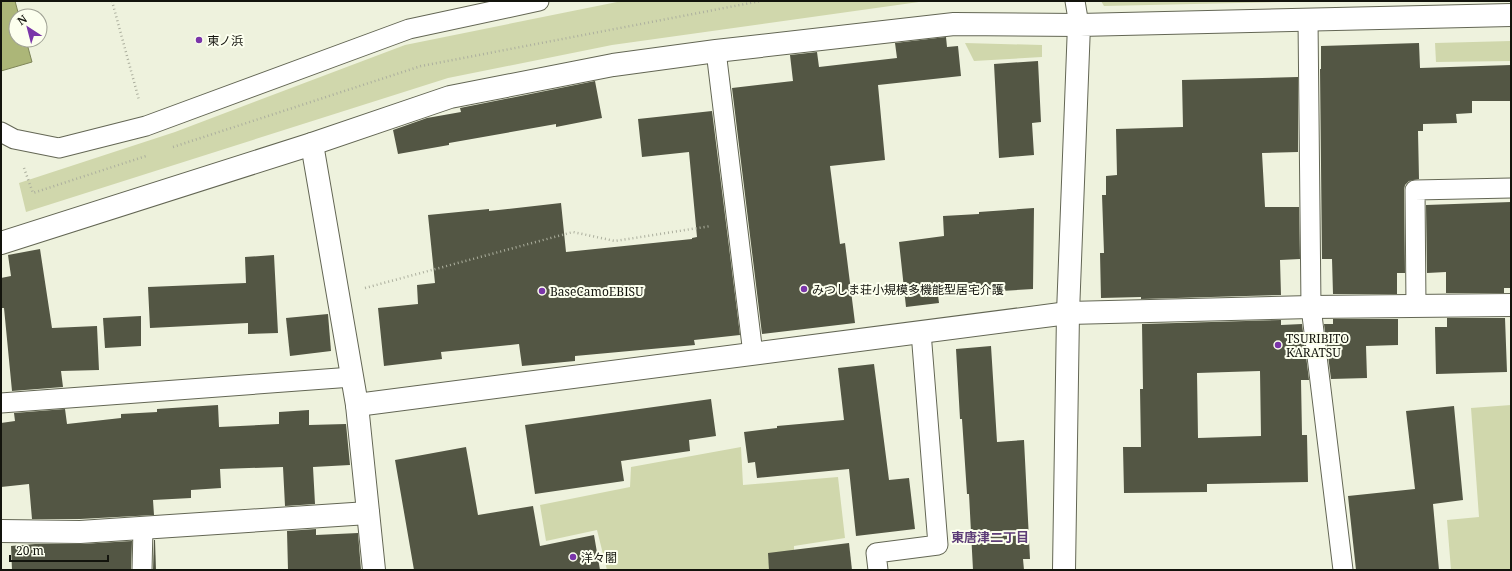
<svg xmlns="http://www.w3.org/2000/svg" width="1512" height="571" viewBox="0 0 1512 571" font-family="'Noto Serif','Noto Sans JP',serif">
<rect width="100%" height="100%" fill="#eef2dd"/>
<g fill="#d0d7ac">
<path d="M 622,1 L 926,1 L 612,45 L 448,78 L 26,212 L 19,183 L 175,132 L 405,45 Z"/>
<path d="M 1101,1 L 1328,1 L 1104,6 Z"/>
<path d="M 1511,41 L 1511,61 L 1436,62 L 1435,43 Z"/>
<path d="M 965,43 L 1042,45 L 1042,57 L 974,61 Z"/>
<path d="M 1511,405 L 1511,570 L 1451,570 L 1447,520 L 1479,517 L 1471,408 Z"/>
<path d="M 741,447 L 743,485 L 838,477 L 845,538 L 794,546 L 794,570 L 607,570 L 597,530 L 546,541 L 540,505 L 630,487 L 631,467 Z"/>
</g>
<path fill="#acb678" stroke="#7e8558" d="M 1,1 L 15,1 L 19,16 L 16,16 L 16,40 L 26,40 L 32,62 L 1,71 Z"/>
<g fill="#535644" fill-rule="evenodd">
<path d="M 946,37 L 947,47 L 958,46 L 961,76 L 878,85 L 885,160 L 830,166 L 840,244 L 845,243 L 855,323 L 762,334 L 732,88 L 793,81 L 790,55 L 817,52 L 819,67 L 897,58 L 895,43 Z"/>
<path d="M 1419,43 L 1420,68 L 1511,65 L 1511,101 L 1472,101 L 1472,113 L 1456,114 L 1457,123 L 1423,124 L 1423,131 L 1418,131 L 1419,179 L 1409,181 L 1405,185 L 1404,190 L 1405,273 L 1397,273 L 1397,294 L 1333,294 L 1332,259 L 1322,259 L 1320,69 L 1321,69 L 1321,46 Z"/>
<path d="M 1038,61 L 1041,122 L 1032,123 L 1034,155 L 999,158 L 994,64 Z"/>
<path d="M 1298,77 L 1298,152 L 1262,153 L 1265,207 L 1299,207 L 1300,259 L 1280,260 L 1281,295 L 1141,299 L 1141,297 L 1101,298 L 1100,253 L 1104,253 L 1102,195 L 1106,195 L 1106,176 L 1117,175 L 1116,129 L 1183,127 L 1182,80 Z"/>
<path d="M 595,81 L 602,118 L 556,127 L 556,124 L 449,143 L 449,145 L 398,154 L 393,130 L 427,118 L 461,112 L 460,108 Z"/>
<path d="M 712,111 L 740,335 L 694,340 L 695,345 L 575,356 L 575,361 L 522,366 L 519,344 L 441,352 L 442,359 L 384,366 L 378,308 L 418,304 L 417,285 L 435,283 L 428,215 L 489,209 L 489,211 L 561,203 L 566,252 L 692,239 L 692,238 L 697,237 L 689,152 L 642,157 L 638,119 Z"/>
<path d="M 1511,202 L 1511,288 L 1504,288 L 1504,293 L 1446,293 L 1446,272 L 1427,273 L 1426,205 Z"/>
<path d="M 1034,208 L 1033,289 L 938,295 L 939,303 L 906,307 L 899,242 L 944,236 L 943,216 L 979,214 L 979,212 Z"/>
<path d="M 40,249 L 52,328 L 97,326 L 99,370 L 61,371 L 63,387 L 12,391 L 4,308 L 1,308 L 1,278 L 11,276 L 8,255 Z"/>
<path d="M 274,255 L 278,333 L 248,334 L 248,323 L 150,328 L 148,287 L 246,283 L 245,257 Z"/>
<path d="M 328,314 L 331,351 L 290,356 L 286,318 Z"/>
<path d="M 141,316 L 141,346 L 105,348 L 103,318 Z"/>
<path d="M 1447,318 L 1505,318 L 1507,372 L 1436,374 L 1435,327 L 1447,327 Z"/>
<path d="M 1333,319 L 1398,319 L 1398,345 L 1366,346 L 1367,378 L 1331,379 L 1324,324 L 1333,324 Z"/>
<path d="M 1281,320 L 1281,325 L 1302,324 L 1309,380 L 1301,380 L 1302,435 L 1307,435 L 1308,482 L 1207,484 L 1207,492 L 1124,493 L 1123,447 L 1141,447 L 1140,389 L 1143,389 L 1142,324 ZM 1260,371 L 1261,436 L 1198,438 L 1197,373 Z"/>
<path d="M 991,346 L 997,442 L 1024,440 L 1030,559 L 1023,559 L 1024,570 L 973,570 L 969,494 L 967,494 L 962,419 L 960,419 L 956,349 Z"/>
<path d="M 874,364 L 889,480 L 909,478 L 915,529 L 856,536 L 849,469 L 757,478 L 755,462 L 748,463 L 744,432 L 777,428 L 777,426 L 844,420 L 838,368 Z"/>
<path d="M 711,399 L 716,436 L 689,440 L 690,451 L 621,461 L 624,481 L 535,494 L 525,425 Z"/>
<path d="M 218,405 L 219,427 L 279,424 L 279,412 L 309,410 L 309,425 L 346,424 L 350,465 L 313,467 L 315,504 L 285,506 L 283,467 L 220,469 L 221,488 L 191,490 L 191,498 L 153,500 L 154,515 L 80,519 L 32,519 L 29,484 L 1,487 L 1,423 L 15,421 L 14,413 L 65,409 L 67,424 L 121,418 L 121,414 L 157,412 L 157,409 Z"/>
<path d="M 1454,406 L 1463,500 L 1433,504 L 1439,570 L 1356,570 L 1348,496 L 1415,489 L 1406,411 Z"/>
<path d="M 466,447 L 478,515 L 533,506 L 540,546 L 594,535 L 600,570 L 414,570 L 395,460 Z"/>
<path d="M 316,529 L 316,535 L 358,533 L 361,570 L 288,570 L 287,531 Z"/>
<path d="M 154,540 L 155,540 L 156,570 L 153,570 Z"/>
<path d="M 132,541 L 131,570 L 12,570 L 11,546 L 35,544 L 81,544 Z"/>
<path d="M 849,543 L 852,570 L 769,570 L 768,553 Z"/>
</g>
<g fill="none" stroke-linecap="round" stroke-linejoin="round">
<defs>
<g id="lane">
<path d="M 1075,1 L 1079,25"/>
<path d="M 1308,20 L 1311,307 L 1343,570"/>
<path d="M 716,51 L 753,354"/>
<path d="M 1,132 L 14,139 L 59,148 L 146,126 L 409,29 L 539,1"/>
<path d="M 1416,306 L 1415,190 L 1511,188"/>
<path d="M 1,403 L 352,377"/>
<path d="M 142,570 L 143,528"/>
<path d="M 878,570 L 876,553 L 938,545 L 921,332"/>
</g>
<g id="street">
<path d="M 312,144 L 357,405 L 374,570"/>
<path d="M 1,243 L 312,144 L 450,97 L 613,65 L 716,51 L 954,24 L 1079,25"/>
<path d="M 357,405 L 1068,313 L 1311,307 L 1511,305"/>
<path d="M 1,531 L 80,532 L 368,513"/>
<path d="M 1064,570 L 1068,313 L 1079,25 L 1511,15"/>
</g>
</defs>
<use href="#lane" stroke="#636654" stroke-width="21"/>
<use href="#street" stroke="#636654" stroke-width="24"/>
<g stroke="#acaf9e" stroke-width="2.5" stroke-dasharray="1 3" stroke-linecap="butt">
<path d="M 112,1 L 139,100"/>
<path d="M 173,147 L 421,66 L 761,1"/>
<path d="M 24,168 L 33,193 L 146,156"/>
<path d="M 365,288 L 573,232 L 615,241 L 711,226"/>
</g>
<use href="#lane" stroke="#fff" stroke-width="19"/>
<use href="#street" stroke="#fff" stroke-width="22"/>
</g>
<g fill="#7a35a9" stroke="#fcffee" stroke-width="1.5">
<circle cx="199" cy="40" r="4"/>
<circle cx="804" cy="289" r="4"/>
<circle cx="542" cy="291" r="4"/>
<circle cx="1278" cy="345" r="4"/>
<circle cx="573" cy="557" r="4"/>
</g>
<g text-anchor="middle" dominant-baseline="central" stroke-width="4" stroke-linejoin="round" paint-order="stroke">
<g font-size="12" fill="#13140d" stroke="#fcffee" text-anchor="start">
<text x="207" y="40">東ノ浜</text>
<text x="812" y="289">みつしま荘小規模多機能型居宅介護</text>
<text x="550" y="291">BaseCamoEBISU</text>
<text x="1286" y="338">TSURIBITO<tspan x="1286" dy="14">KARATSU</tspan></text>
<text x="581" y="557">洋々閣</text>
</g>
<g font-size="13" font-weight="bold" fill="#5d3d77" stroke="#fcffee">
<text x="990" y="537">東唐津二丁目</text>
</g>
</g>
<rect width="1512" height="571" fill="none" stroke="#13140d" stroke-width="4"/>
<g transform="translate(28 28) rotate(324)"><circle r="19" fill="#fcffee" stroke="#9fa194"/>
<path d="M0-3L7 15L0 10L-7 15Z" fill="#7a35a9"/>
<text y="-6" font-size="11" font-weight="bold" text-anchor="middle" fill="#13140d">N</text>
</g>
<path d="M10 555v6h98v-6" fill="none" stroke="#13140d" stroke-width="2"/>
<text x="16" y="555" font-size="12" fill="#13140d" stroke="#fcffee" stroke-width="3" paint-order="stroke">20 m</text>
</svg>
